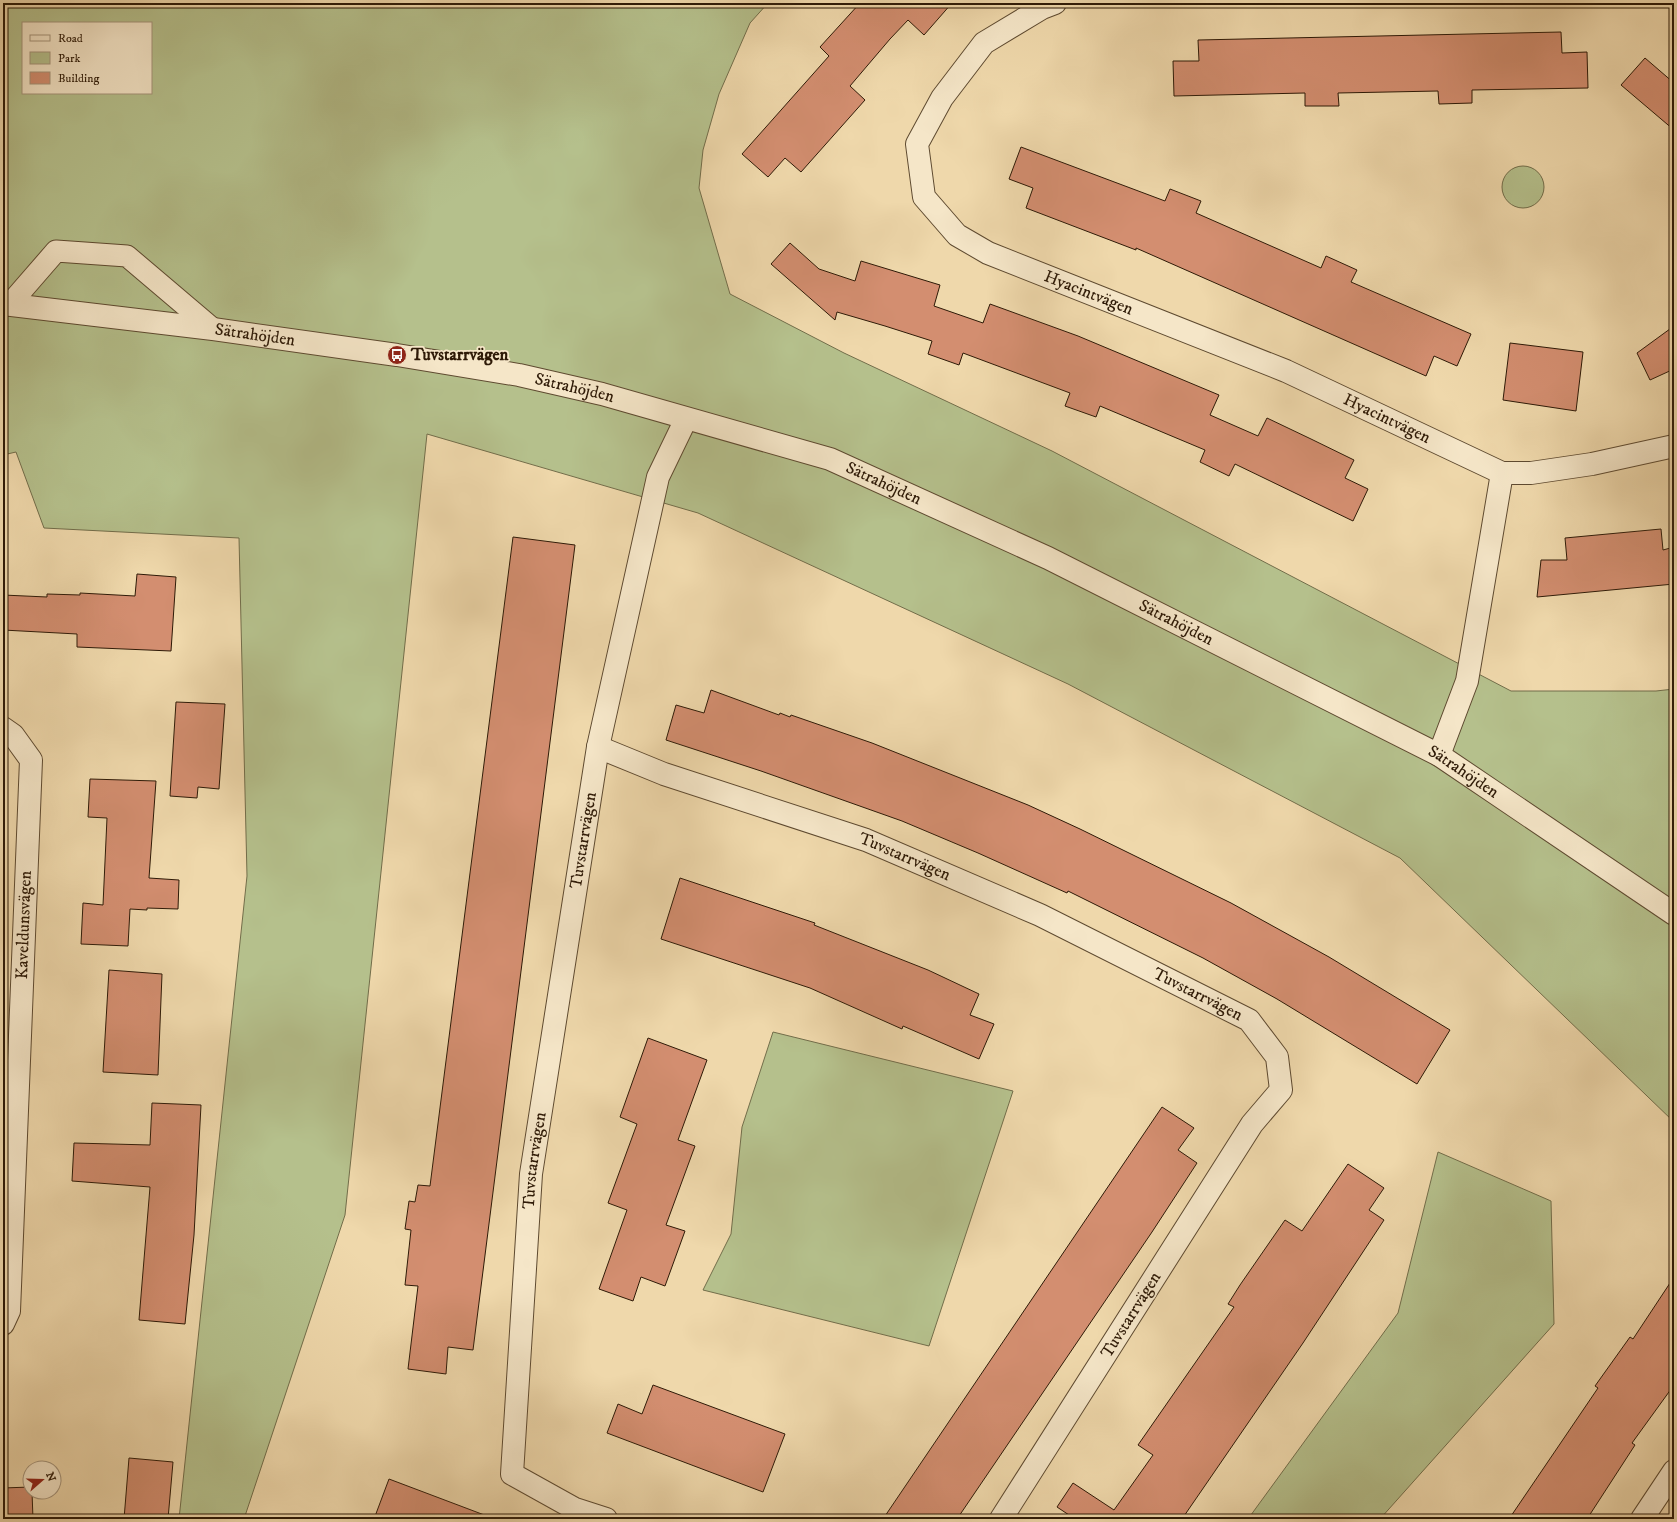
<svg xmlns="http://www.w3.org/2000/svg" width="1677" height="1522" viewBox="0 0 1677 1522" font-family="'IM FELL DW Pica',serif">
<rect width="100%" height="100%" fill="#efd8ab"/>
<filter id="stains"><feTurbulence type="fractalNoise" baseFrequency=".005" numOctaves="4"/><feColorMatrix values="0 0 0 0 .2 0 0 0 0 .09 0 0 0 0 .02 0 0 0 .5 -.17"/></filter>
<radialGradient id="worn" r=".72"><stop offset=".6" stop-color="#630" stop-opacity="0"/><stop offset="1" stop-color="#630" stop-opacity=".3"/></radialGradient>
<g fill="#b5c08c" stroke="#726d4a" fill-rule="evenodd">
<path d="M 3,3 L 768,3 L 750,23 L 719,94 L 703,150 L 699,188 L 730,294 L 844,353 L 1052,451 L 1511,691 L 1656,691 L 1674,689 L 1674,1122 L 1400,858 L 1068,684 L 698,513 L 427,434 L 345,1215 L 244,1519 L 179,1519 L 247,876 L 239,538 L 44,528 L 16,452 L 3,455 ZM 23,23 L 151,23 L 151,93 L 23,93 Z"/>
<circle cx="1523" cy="187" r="21"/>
<path d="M 773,1032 L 1013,1091 L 929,1346 L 703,1290 L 731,1234 L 742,1127 Z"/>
<path d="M 1438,1152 L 1551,1201 L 1554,1324 L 1380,1519 L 1248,1519 L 1398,1313 Z"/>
</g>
<g fill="#d38e70" stroke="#2e1a07">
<path d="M 860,3 L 952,3 L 924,35 L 908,20 L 890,39 L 850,86 L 865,100 L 801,172 L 785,158 L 768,177 L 742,154 L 829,56 L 820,47 Z"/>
<path d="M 1561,32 L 1562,53 L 1587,52 L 1588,88 L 1472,90 L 1472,103 L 1439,104 L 1438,91 L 1338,93 L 1339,106 L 1305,106 L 1305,93 L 1174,96 L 1173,61 L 1199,61 L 1198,40 Z"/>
<path d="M 1645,58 L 1674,83 L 1674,130 L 1621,85 Z"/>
<path d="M 1021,147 L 1165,201 L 1170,189 L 1201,201 L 1196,213 L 1321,268 L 1326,256 L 1357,270 L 1351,282 L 1471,334 L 1457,366 L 1434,356 L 1426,376 L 1136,248 L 1136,250 L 1026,208 L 1033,188 L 1009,179 Z"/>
<path d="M 790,243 L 819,269 L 855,281 L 861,261 L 940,285 L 934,306 L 983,323 L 990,304 L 1078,336 L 1219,395 L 1210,415 L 1258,436 L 1267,418 L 1311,439 L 1354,460 L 1345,478 L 1368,489 L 1353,521 L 1235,464 L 1229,476 L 1200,462 L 1205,450 L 1100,406 L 1096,417 L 1065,406 L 1070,393 L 963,353 L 959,365 L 928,354 L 932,341 L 885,326 L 837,312 L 835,320 L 771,264 Z"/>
<path d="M 1674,326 L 1674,369 L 1650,380 L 1637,353 Z"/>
<path d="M 1510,343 L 1583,352 L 1576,411 L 1503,400 Z"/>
<path d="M 1661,529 L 1663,550 L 1674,547 L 1674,584 L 1537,597 L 1541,560 L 1567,560 L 1565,538 Z"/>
<path d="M 513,537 L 575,545 L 473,1350 L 448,1347 L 446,1374 L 408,1369 L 418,1286 L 405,1285 L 411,1230 L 405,1229 L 409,1201 L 415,1202 L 418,1185 L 430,1186 Z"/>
<path d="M 137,574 L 176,577 L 171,651 L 77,647 L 77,634 L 3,630 L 3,595 L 47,597 L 47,594 L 80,595 L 80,593 L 135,596 Z"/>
<path d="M 711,690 L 779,715 L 780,713 L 790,717 L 791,715 L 872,743 L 1028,805 L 1080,829 L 1231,903 L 1329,957 L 1450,1030 L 1417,1084 L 1277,999 L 1203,958 L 1068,891 L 1067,893 L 978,853 L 902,821 L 761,771 L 666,740 L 676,705 L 704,713 Z"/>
<path d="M 176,702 L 225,704 L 219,789 L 198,787 L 197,798 L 170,796 Z"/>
<path d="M 90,779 L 156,781 L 149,878 L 179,880 L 178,909 L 147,908 L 147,910 L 130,909 L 128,946 L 81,944 L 83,903 L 103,905 L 107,818 L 88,817 Z"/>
<path d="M 680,878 L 815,923 L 814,925 L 928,970 L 979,994 L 970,1015 L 994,1024 L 979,1059 L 903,1026 L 902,1029 L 810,988 L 661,939 Z"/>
<path d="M 109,970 L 162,974 L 158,1075 L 103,1072 Z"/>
<path d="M 648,1038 L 707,1060 L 678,1140 L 695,1146 L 666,1225 L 685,1231 L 665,1286 L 641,1277 L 633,1301 L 599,1289 L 627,1210 L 608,1203 L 637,1124 L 620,1117 Z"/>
<path d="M 152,1103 L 201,1105 L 194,1235 L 185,1324 L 139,1320 L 150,1187 L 72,1181 L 74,1143 L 150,1145 Z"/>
<path d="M 1162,1107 L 1194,1128 L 1178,1150 L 1197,1163 L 1152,1232 L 957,1519 L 883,1519 Z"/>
<path d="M 1348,1164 L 1384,1188 L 1369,1210 L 1384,1220 L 1303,1343 L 1182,1519 L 1075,1519 L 1057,1507 L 1073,1483 L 1114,1510 L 1153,1455 L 1138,1445 L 1234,1307 L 1228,1304 L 1240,1285 L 1285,1220 L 1302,1231 Z"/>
<path d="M 1674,1277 L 1674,1385 L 1632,1443 L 1635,1445 L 1587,1519 L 1509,1519 L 1598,1388 L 1595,1386 L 1630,1337 L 1633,1339 Z"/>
<path d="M 653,1385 L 785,1434 L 763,1492 L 607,1433 L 618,1404 L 642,1414 Z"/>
<path d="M 129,1458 L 173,1462 L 168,1519 L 124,1519 Z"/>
<path d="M 389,1479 L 487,1516 L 487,1519 L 374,1519 Z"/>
<path d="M 30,1487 L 30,1492 L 32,1492 L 33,1519 L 3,1519 L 3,1488 Z"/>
</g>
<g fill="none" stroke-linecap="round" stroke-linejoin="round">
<defs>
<path id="service" d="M 10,304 L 56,251 L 127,256 L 213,329"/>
<g id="minor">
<path id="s1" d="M 1055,3 L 1042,8 L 984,43 L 942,98 L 917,144 L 924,197 L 957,235 L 988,253 L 1286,371 L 1502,473 L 1531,473 L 1592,464 L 1674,446"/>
<path d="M 3,728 L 13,735 L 31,760 L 9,1311 L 3,1324"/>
<path id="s2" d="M 598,747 L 664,774 L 866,840 L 1040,915 L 1249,1020 L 1277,1057 L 1281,1090 L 1252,1124 L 1001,1519"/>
<path d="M 1439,755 L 1467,681 L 1502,473"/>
<path id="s3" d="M 606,1519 L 575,1509 L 512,1474 L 531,1174 L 598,747 L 658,477 L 686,419"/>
<path d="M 1642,1519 L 1674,1471"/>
</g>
<g id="tertiary">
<path id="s4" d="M 3,304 L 213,329 L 397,355 L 519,375 L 602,394 L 830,459 L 1048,558 L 1439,755 L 1674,914"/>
</g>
</defs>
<use href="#service" stroke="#5e4a30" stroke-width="23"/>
<use href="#minor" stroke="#5e4a30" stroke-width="24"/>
<use href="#tertiary" stroke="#5e4a30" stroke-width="24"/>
<use href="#service" stroke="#f5e6c8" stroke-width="21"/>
<use href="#minor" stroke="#f5e6c8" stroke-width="22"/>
<use href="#tertiary" stroke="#f5e6c8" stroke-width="22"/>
</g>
<defs>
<symbol id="bus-disc" viewBox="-11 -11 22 22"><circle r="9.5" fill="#8f2418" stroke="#f5e6c8"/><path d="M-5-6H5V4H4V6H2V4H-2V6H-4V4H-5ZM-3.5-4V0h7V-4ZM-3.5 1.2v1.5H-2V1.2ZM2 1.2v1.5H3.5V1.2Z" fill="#fff"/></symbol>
</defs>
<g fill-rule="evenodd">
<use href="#bus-disc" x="386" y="344" width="22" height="22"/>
</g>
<g text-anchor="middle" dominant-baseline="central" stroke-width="3.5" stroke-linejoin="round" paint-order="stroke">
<g font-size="17" fill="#2e1a07" stroke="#f5e6c8">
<text stroke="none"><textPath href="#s1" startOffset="451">Hyacintvägen</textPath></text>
<text stroke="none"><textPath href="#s4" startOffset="254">Sätrahöjden</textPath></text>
<text stroke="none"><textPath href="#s4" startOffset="578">Sätrahöjden</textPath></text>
<text stroke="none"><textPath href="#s1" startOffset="775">Hyacintvägen</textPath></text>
<text stroke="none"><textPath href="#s4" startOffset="902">Sätrahöjden</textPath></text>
<text stroke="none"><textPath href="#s4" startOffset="1226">Sätrahöjden</textPath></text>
<text stroke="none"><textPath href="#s4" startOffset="1550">Sätrahöjden</textPath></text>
<text stroke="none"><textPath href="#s3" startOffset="743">Tuvstarrvägen</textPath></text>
<text stroke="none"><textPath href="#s2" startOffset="326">Tuvstarrvägen</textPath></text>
<text transform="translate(24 925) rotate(-88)">Kaveldunsvägen</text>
<text stroke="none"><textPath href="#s2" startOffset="650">Tuvstarrvägen</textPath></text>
<text stroke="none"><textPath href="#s3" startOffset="419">Tuvstarrvägen</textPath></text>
<text transform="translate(1131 1315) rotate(-58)">Tuvstarrvägen</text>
</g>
<g font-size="17" font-weight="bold" fill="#2e1a07" stroke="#f5e6c8" text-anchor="start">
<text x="411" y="355">Tuvstarrvägen</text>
</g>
</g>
<rect width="1677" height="1522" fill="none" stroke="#efd8ab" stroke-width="16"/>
<rect x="4" y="4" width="1669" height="1514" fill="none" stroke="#2e1a07" stroke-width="2"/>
<rect x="8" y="8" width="1661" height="1506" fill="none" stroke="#2e1a07"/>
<rect x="22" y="22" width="130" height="72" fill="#f5e6c8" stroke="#a5947b"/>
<rect x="30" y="35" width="20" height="6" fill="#f5e6c8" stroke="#a5947b"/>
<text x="58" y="42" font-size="12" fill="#2e1a07">Road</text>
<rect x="30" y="52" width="20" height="12" fill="#b5c08c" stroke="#a5947b"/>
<text x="58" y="62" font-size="12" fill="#2e1a07">Park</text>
<rect x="30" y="72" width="20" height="12" fill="#d38e70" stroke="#a5947b"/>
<text x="58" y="82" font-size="12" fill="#2e1a07">Building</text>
<g transform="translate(42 1480) rotate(70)"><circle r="19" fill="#f5e6c8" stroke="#a5947b"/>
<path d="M0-3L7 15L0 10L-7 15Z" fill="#8f2418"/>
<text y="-6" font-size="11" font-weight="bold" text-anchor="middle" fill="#2e1a07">N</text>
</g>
<rect width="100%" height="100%" filter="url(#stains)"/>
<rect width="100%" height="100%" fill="url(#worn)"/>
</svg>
